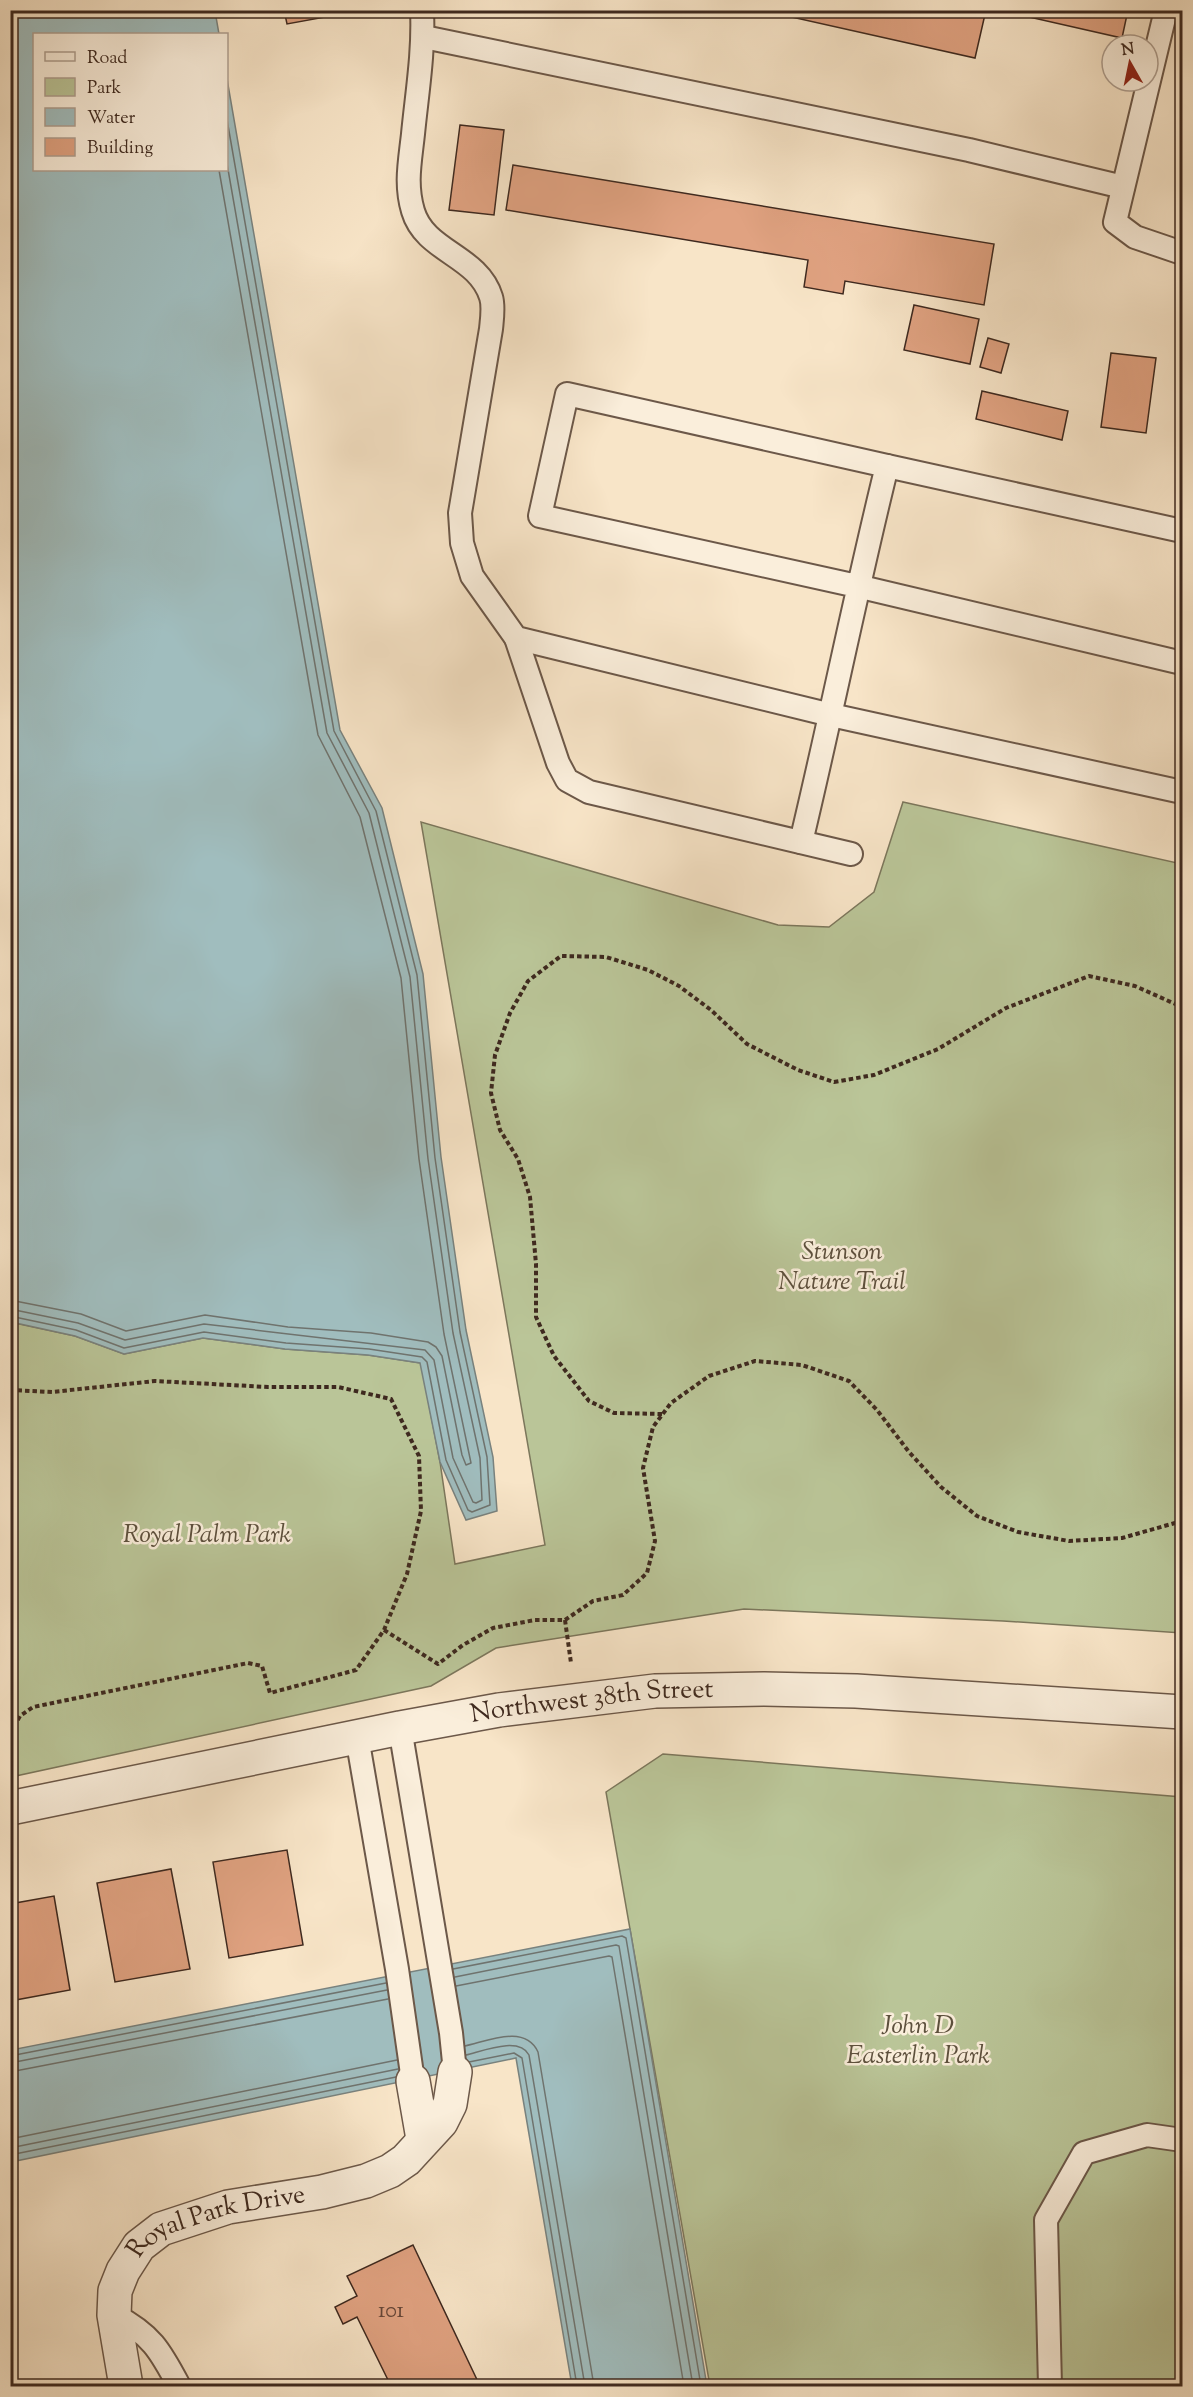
<svg xmlns="http://www.w3.org/2000/svg" width="1193" height="2397" viewBox="0 0 1193 2397" font-family="'Sorts Mill Goudy',serif">
<rect width="100%" height="100%" fill="#f8e5c8"/>
<filter id="stains"><feTurbulence type="fractalNoise" baseFrequency=".00333" numOctaves="4"/><feColorMatrix values="0 0 0 0 .2 0 0 0 0 .09 0 0 0 0 .02 0 0 0 .5 -.17"/></filter>
<radialGradient id="worn" r=".72"><stop offset=".6" stop-color="#630" stop-opacity="0"/><stop offset="1" stop-color="#630" stop-opacity=".3"/></radialGradient>
<g fill="#bac598" stroke="#7c775c" stroke-width="1.5">
<path d="M 903,802 L 1182,864 L 1182,1633 L 1003,1621 L 744,1609 L 496,1648 L 431,1686 L 11,1777 L 10,1322 L 75,1336 L 124,1354 L 203,1338 L 285,1349 L 368,1355 L 421,1363 L 440,1462 L 455,1564 L 545,1545 L 421,822 L 778,925 L 829,927 L 874,892 Z"/>
<path d="M 663,1754 L 1182,1797 L 1182,2386 L 710,2386 L 606,1792 Z"/>
</g>
<g fill="#a0bdbe" stroke="#79827e" stroke-width="1.5">
<path d="M 11,10 L 215,11 L 219,34 L 34,34 L 34,170 L 226,170 L 227,79 L 340,730 L 382,808 L 423,974 L 441,1157 L 466,1330 L 493,1457 L 497,1511 L 466,1520 L 440,1462 L 420,1363 L 368,1355 L 285,1349 L 203,1338 L 124,1354 L 75,1336 L 11,1322 Z"/>
<path d="M 630,1929 L 707,2386 L 572,2386 L 516,2058 L 11,2162 L 11,2050 Z"/>
</g>
<g fill="none" stroke-linecap="round" stroke-linejoin="round">
<g stroke="#6f736e" stroke-width="1.5">
<path d="M 10,1300 L 81,1314 L 126,1331 L 205,1315 L 288,1327 L 371,1333 L 428,1342 L 436,1347 L 442,1356 L 462,1455 L 466,1465 L 471,1463 L 444,1334 L 419,1159 L 401,978 L 360,817 L 318,735 L 219,170"/>
<path d="M 10,1309 L 78,1323 L 125,1340 L 204,1324 L 425,1350 L 434,1360 L 453,1458 L 473,1502 L 476,1503 L 482,1500 L 480,1458 L 453,1333 L 428,1159 L 410,977 L 369,813 L 327,733 L 226,158"/>
<path d="M 10,1316 L 76,1330 L 124,1348 L 204,1332 L 286,1343 L 369,1349 L 422,1357 L 427,1362 L 446,1460 L 468,1510 L 472,1512 L 490,1505 L 487,1457 L 460,1332 L 435,1158 L 417,975 L 376,811 L 334,731 L 226,114"/>
<path d="M 453,1969 L 622,1936 L 626,1938 L 701,2386"/>
<path d="M 455,1977 L 616,1945 L 619,1946 L 693,2386"/>
<path d="M 456,1986 L 609,1956 L 612,1957 L 684,2386"/>
<path d="M 465,2046 C 488,2041 525,2024 538,2052 L 594,2386"/>
<path d="M 466,2055 C 483,2051 519,2036 529,2055 L 585,2386"/>
<path d="M 10,2056 L 386,1983"/>
<path d="M 469,2062 L 514,2053 L 522,2058 L 577,2386"/>
<path d="M 10,2063 L 387,1990"/>
<path d="M 10,2072 L 388,1999"/>
<path d="M 10,2139 L 397,2060"/>
<path d="M 10,2148 L 398,2069"/>
<path d="M 10,2155 L 396,2077"/>
</g>
</g>
<g fill="#e0a281" stroke="#3e291f" stroke-width="1.5">
<path d="M 284,10 L 330,10 L 331,16 L 287,24 Z"/>
<path d="M 789,10 L 986,10 L 975,58 L 787,16 Z"/>
<path d="M 998,10 L 1128,10 L 1122,38 Z"/>
<path d="M 460,125 L 504,130 L 494,215 L 449,210 Z"/>
<path d="M 513,165 L 994,244 L 984,305 L 845,281 L 843,294 L 804,287 L 808,260 L 506,210 Z"/>
<path d="M 914,305 L 979,319 L 970,364 L 904,350 Z"/>
<path d="M 988,338 L 1009,344 L 1001,373 L 980,367 Z"/>
<path d="M 1111,353 L 1156,358 L 1146,433 L 1101,427 Z"/>
<path d="M 982,391 L 1068,411 L 1062,440 L 976,419 Z"/>
<path d="M 287,1850 L 303,1945 L 229,1958 L 213,1862 Z"/>
<path d="M 171,1869 L 190,1969 L 115,1982 L 97,1883 Z"/>
<path d="M 54,1896 L 70,1990 L 10,2001 L 10,1904 Z"/>
<path d="M 413,2245 L 480,2386 L 391,2386 L 357,2317 L 343,2324 L 335,2307 L 357,2296 L 347,2276 Z"/>
</g>
<g fill="none" stroke-linecap="round" stroke-linejoin="round">
<defs>
<g id="service">
<path d="M 422,10 C 424,52 417,93 413,134 C 410,162 405,184 413,211 C 425,252 478,255 491,297 C 494,306 492,319 491,329 L 460,513 L 462,543 L 472,576 L 516,638 L 831,715 L 1182,792"/>
<path d="M 1166,10 L 1115,222 L 1135,237 L 1182,253"/>
<path d="M 424,37 L 969,150 L 1123,187"/>
<path d="M 887,466 L 1182,531"/>
<path d="M 516,638 L 558,763 L 567,780 L 589,792 L 851,854"/>
<path d="M 801,842 C 831,717 856,591 887,466 L 567,394 L 540,516 L 857,586 L 1182,663"/>
<path d="M 400,1728 L 451,2033 L 455,2072"/>
<path d="M 357,1737 L 397,1969 L 413,2081"/>
<path d="M 114,2315 C 151,2334 160,2350 179,2386"/>
<path d="M 1050,2386 L 1046,2220 L 1084,2153 L 1147,2135 L 1182,2140"/>
</g>
<g id="minor">
<path id="s1" d="M 10,1808 L 400,1728 L 499,1710 L 655,1691 L 764,1689 L 856,1691 L 1182,1712"/>
<path d="M 413,2081 L 423,2139"/>
<path id="s2" d="M 126,2386 L 114,2315 L 115,2291 L 123,2271 L 139,2246 L 161,2229 L 228,2207 L 322,2192 L 366,2181 L 390,2171 L 406,2160 L 441,2122 L 450,2104 L 455,2072"/>
</g>
</defs>
<use href="#service" stroke="#6c5849" stroke-width="26"/>
<use href="#minor" stroke="#6c5849" stroke-width="36"/>
<g stroke="#3e291f" stroke-width="4" stroke-dasharray="4.5 3" stroke-linecap="butt">
<path d="M 10,1390 L 52,1392 L 155,1381 L 268,1387 L 338,1387 L 391,1399 L 419,1456 L 421,1511 L 407,1574 L 384,1630 L 356,1670 L 270,1693 L 262,1666 L 248,1663 L 33,1707 L 20,1716 L 10,1734"/>
<path d="M 662,1414 L 614,1413 L 589,1401 L 554,1356 L 536,1317 L 536,1264 L 530,1197 L 518,1159 L 500,1130 L 491,1093 L 495,1055 L 510,1013 L 528,981 L 561,956 L 606,957 L 648,970 L 679,986 L 711,1010 L 747,1044 L 798,1070 L 834,1082 L 874,1075 L 938,1049 L 1006,1008 L 1089,976 L 1135,986 L 1182,1007"/>
<path d="M 565,1620 L 571,1663"/>
<path d="M 384,1630 L 438,1664 L 463,1645 L 493,1628 L 535,1620 L 565,1620 L 593,1601 L 623,1595 L 647,1573 L 655,1541 L 643,1468 L 653,1427 L 671,1403 L 709,1376 L 755,1361 L 802,1365 L 849,1381 L 877,1410 L 909,1452 L 941,1487 L 977,1516 L 1018,1532 L 1069,1541 L 1122,1538 L 1182,1521"/>
</g>
<use href="#service" stroke="#faeedb" stroke-width="22"/>
<use href="#minor" stroke="#faeedb" stroke-width="33"/>
</g>
<g text-anchor="middle" dominant-baseline="central" stroke-width="5" stroke-linejoin="round" paint-order="stroke">
<g font-size="22" fill="#664738">
<text x="391" y="2312">101</text>
</g>
<g font-size="26" font-style="italic" fill="#5d503d" stroke="#faeedb">
<text x="842" y="1252">Stunson<tspan x="842" dy="30">Nature Trail</tspan></text>
<text x="207" y="1535">Royal Palm Park</text>
<text x="918" y="2026">John D<tspan x="918" dy="30">Easterlin Park</tspan></text>
</g>
<g font-size="26" fill="#3e291f" stroke="#faeedb">
<text stroke="none"><textPath href="#s1" startOffset="592">Northwest 38th Street</textPath></text>
<text stroke="none"><textPath href="#s2" startOffset="230">Royal Park Drive</textPath></text>
</g>
</g>
<rect width="1193" height="2397" fill="none" stroke="#f8e5c8" stroke-width="36"/>
<rect x="12" y="12" width="1169" height="2373" fill="none" stroke="#3e291f" stroke-width="3"/>
<rect x="18" y="18" width="1157" height="2361" fill="none" stroke="#3e291f" stroke-width="1.5"/>
<rect x="33" y="33" width="195" height="138" fill="#faeedb" stroke="#af9f90" stroke-width="1.5"/>
<rect x="45" y="52" width="30" height="9" fill="#faeedb" stroke="#af9f90" stroke-width="1.5"/>
<text x="87" y="63" font-size="18" fill="#3e291f">Road</text>
<rect x="45" y="78" width="30" height="18" fill="#bac598" stroke="#af9f90" stroke-width="1.5"/>
<text x="87" y="93" font-size="18" fill="#3e291f">Park</text>
<rect x="45" y="108" width="30" height="18" fill="#a0bdbe" stroke="#af9f90" stroke-width="1.5"/>
<text x="87" y="123" font-size="18" fill="#3e291f">Water</text>
<rect x="45" y="138" width="30" height="18" fill="#e0a281" stroke="#af9f90" stroke-width="1.5"/>
<text x="87" y="153" font-size="18" fill="#3e291f">Building</text>
<g transform="translate(1130 63) rotate(351)"><circle r="28" fill="#faeedb" stroke="#af9f90" stroke-width="1.5"/>
<path d="M0-4.5L10 22L0 15L-10 22Z" fill="#8f2418"/>
<text y="-9" font-size="16" font-weight="bold" text-anchor="middle" fill="#3e291f">N</text>
</g>
<rect width="100%" height="100%" filter="url(#stains)"/>
<rect width="100%" height="100%" fill="url(#worn)"/>
</svg>
